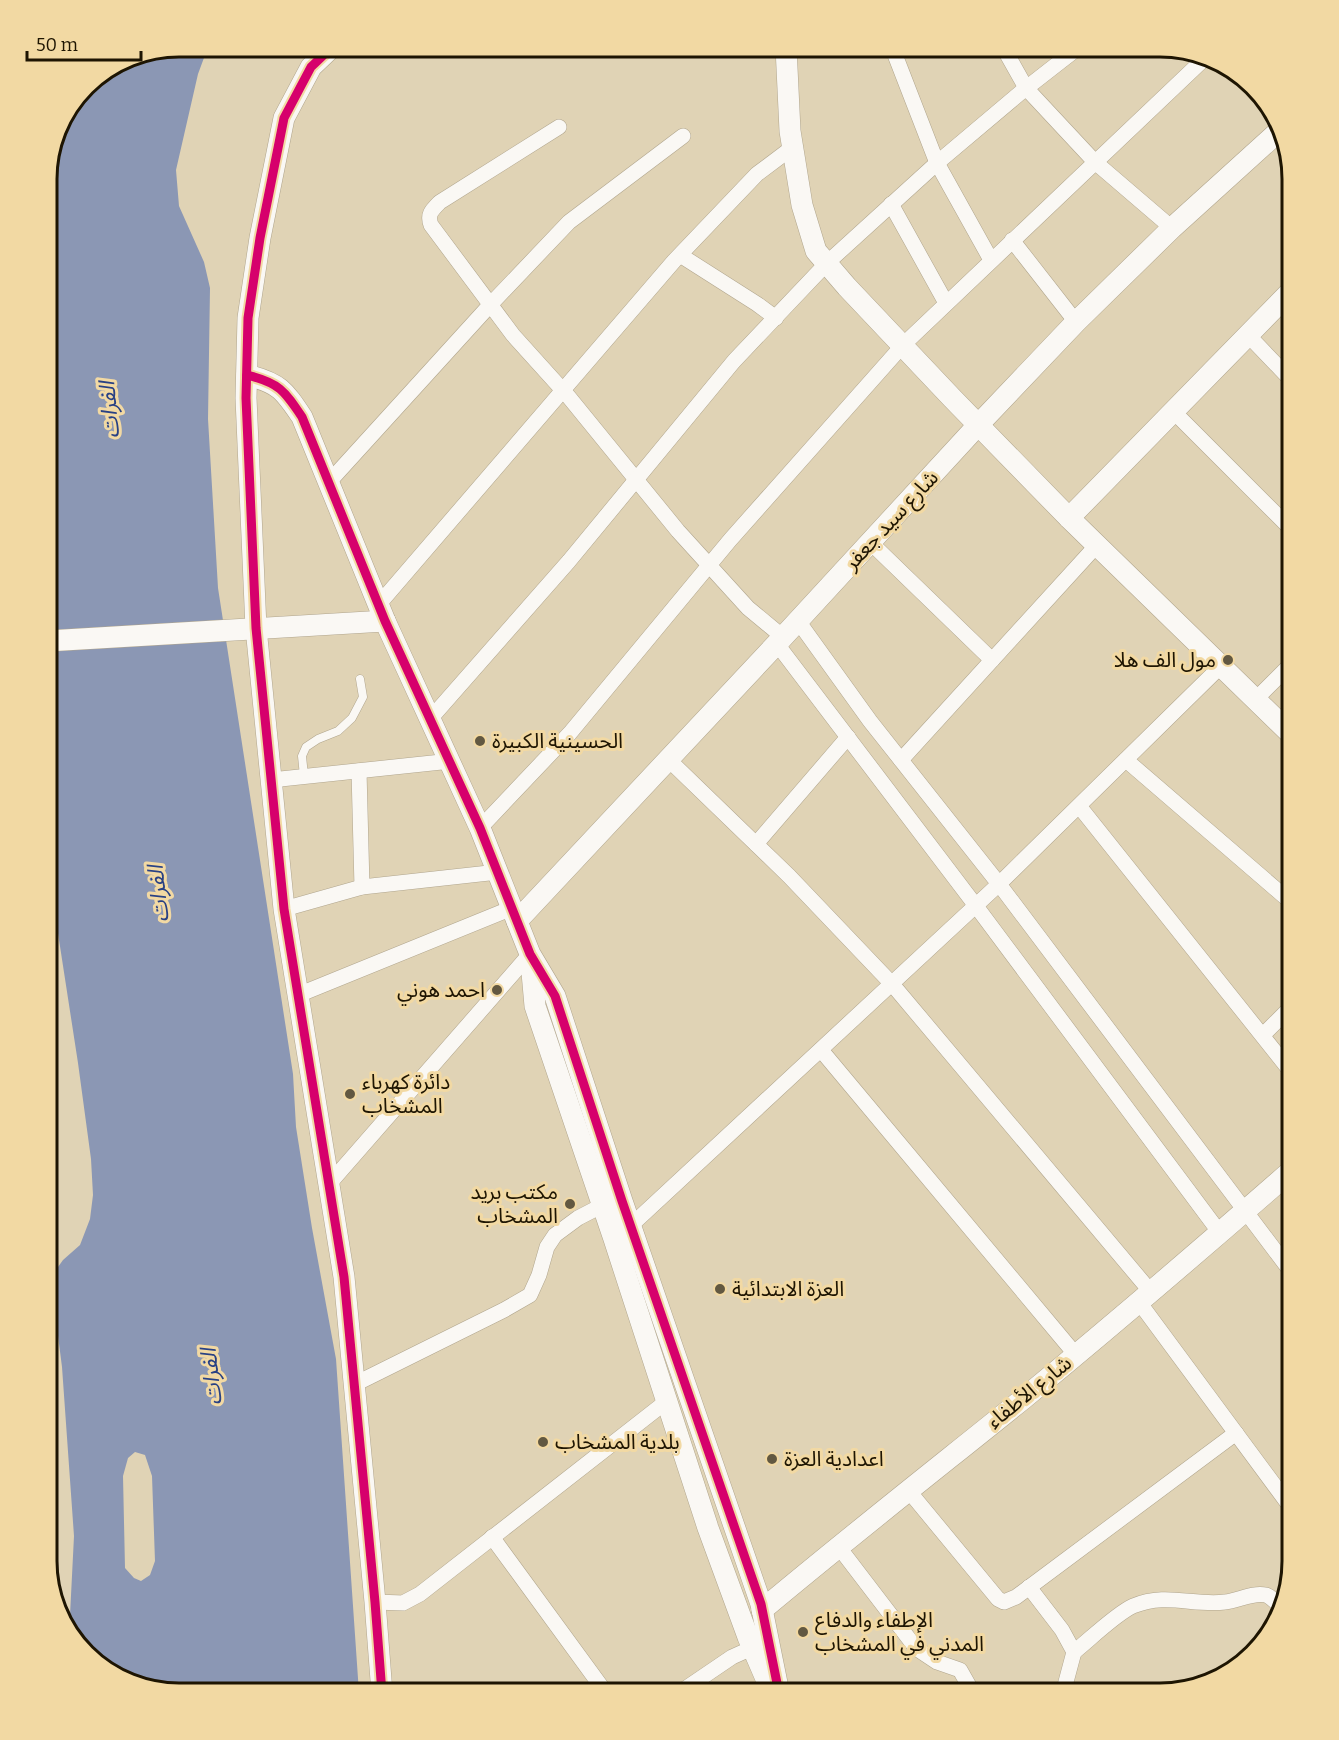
<svg xmlns="http://www.w3.org/2000/svg" width="1339" height="1740" viewBox="0 0 1339 1740" font-family="Bitter,'Noto Sans Arabic',serif">
<rect width="100%" height="100%" fill="#e0d3b5"/>
<path fill="#8b97b4" fill-rule="evenodd" d="M 180,47 L 208,47 L 198,74 L 176,170 L 179,206 L 204,262 L 210,288 L 208,419 L 218,588 L 293,1074 L 296,1127 L 312,1228 L 336,1359 L 359,1693 L 179,1693 L 113,1676 L 69,1635 L 74,1536 L 62,1367 L 53,1297 L 53,1274 L 63,1260 L 80,1245 L 90,1219 L 93,1195 L 91,1159 L 78,1063 L 47,862 L 47,170 L 60,120 L 92,80 L 129,56 ZM 135,1452 L 145,1455 L 152,1476 L 155,1561 L 150,1575 L 141,1581 L 134,1578 L 125,1568 L 123,1476 L 128,1458 Z"/>
<g fill="none" stroke-linecap="round" stroke-linejoin="round">
<defs>
<path id="lane" d="M 304,776 L 302,756 L 306,747 L 318,739 L 338,731 L 352,718 L 363,697 L 360,679"/>
<g id="street">
<path d="M 892,47 L 937,163 L 991,260"/>
<path d="M 1003,47 L 1026,88 L 1095,162 L 1172,228"/>
<path d="M 559,127 L 440,202 C 432,210 427,214 431,225 L 513,335 L 568,396 L 678,531 L 748,608 L 783,637"/>
<path d="M 891,204 L 946,303"/>
<path d="M 1012,240 L 1076,322"/>
<path d="M 680,255 L 757,304 L 776,318"/>
<path d="M 1248,335 L 1292,381"/>
<path d="M 1173,411 L 1292,530"/>
<path d="M 329,482 L 490,305 L 569,222 L 683,136"/>
<path d="M 870,542 L 992,660"/>
<path d="M 379,604 L 674,261 L 757,174 L 793,147"/>
<path d="M 798,621 L 870,721 L 999,884 L 1292,1273"/>
<path d="M 777,644 L 976,906 L 1220,1233"/>
<path d="M 1256,699 L 1292,663"/>
<path d="M 431,718 L 569,561 L 734,361 L 827,263 L 937,163 L 1020,93 L 1079,47"/>
<path d="M 669,760 L 789,876 L 892,984 L 1151,1292"/>
<path d="M 901,760 L 1097,545"/>
<path d="M 1126,760 L 1292,903"/>
<path d="M 359,771 L 362,887"/>
<path d="M 271,780 L 451,761"/>
<path d="M 1079,806 L 1292,1073"/>
<path d="M 480,828 L 570,733 L 730,540 L 903,345 L 1205,58"/>
<path d="M 756,844 L 848,737"/>
<path d="M 284,909 L 362,887 L 498,872"/>
<path d="M 298,995 L 512,908"/>
<path d="M 1263,1035 L 1292,1006"/>
<path d="M 821,1050 L 1076,1355"/>
<path d="M 329,1184 L 530,954"/>
<path d="M 625,1231 L 999,884 L 1221,666"/>
<path d="M 1139,1302 L 1292,1509"/>
<path d="M 353,1385 L 504,1310 L 530,1295 L 539,1275 L 547,1247 L 555,1235 L 578,1218 L 603,1205"/>
<path d="M 908,1490 L 998,1599 L 1004,1602 L 1016,1597 L 1236,1433"/>
<path d="M 492,1537 L 606,1693"/>
<path d="M 838,1546 L 916,1648 L 937,1662 L 960,1670 L 973,1693"/>
<path d="M 1029,1587 L 1062,1630 L 1074,1652 L 1063,1693"/>
<path d="M 375,1602 L 403,1603 L 420,1594 L 667,1401"/>
<path d="M 1074,1652 C 1089,1640 1117,1613 1133,1606 C 1166,1592 1193,1606 1225,1602 C 1238,1601 1252,1592 1266,1595 C 1271,1597 1276,1602 1280,1606"/>
<path d="M 679,1693 L 732,1657 L 752,1648"/>
</g>
<g id="secondary">
<path d="M 332,47 L 311,67 L 284,118 L 260,238 L 248,318 L 246,398 L 256,628 L 284,909 L 344,1277 L 375,1602 L 382,1693"/>
<path d="M 786,47 L 790,131 L 802,205 L 816,251 L 847,287 L 952,398 L 1069,518 L 1292,735"/>
<path d="M 247,375 C 279,383 284,390 302,417 L 385,621 L 480,828 L 530,954 L 555,996 L 622,1201 L 761,1604 L 779,1693"/>
<path d="M 1069,518 L 1292,290"/>
<path d="M 47,641 L 385,621"/>
<path d="M 517,921 L 783,637 L 979,424 L 1076,322 L 1172,228 L 1278,132"/>
<path d="M 531,961 L 535,1006 L 614,1239 L 708,1528 L 748,1637 L 770,1688"/>
<path d="M 762,1610 C 848,1538 936,1469 1023,1399 C 1114,1324 1204,1247 1292,1170"/>
</g>
</defs>
<use href="#lane" stroke="#b0a58d" stroke-width="9"/>
<use href="#street" stroke="#b0a58d" stroke-width="16"/>
<use href="#secondary" stroke="#b0a58d" stroke-width="22"/>
<use href="#lane" stroke="#faf8f4" stroke-width="8"/>
<use href="#street" stroke="#faf8f4" stroke-width="15"/>
<use href="#secondary" stroke="#faf8f4" stroke-width="21"/>
<defs>
<g id="cycleway">
<path d="M 332,47 L 311,67 L 284,118 L 260,238 L 248,318 L 246,398 L 256,628 L 284,909 L 344,1277 L 375,1602 L 382,1693"/>
<path d="M 247,375 C 279,383 284,390 302,417 L 385,621 L 480,828 L 530,954 L 555,996 L 622,1201 L 761,1604 L 779,1693"/>
</g>
</defs>
<use href="#cycleway" stroke="#f2d9a3" stroke-width="13"/>
<use href="#cycleway" stroke="#d6006c" stroke-width="9"/>
</g>
<g fill="#625841" stroke="#f2d9a3" stroke-width="2">
<circle cx="1228" cy="660" r="6"/>
<circle cx="480" cy="741" r="6"/>
<circle cx="497" cy="990" r="6"/>
<circle cx="350" cy="1094" r="6"/>
<circle cx="570" cy="1204" r="6"/>
<circle cx="720" cy="1289" r="6"/>
<circle cx="543" cy="1442" r="6"/>
<circle cx="772" cy="1459" r="6"/>
<circle cx="803" cy="1632" r="6"/>
</g>
<g text-anchor="middle" dominant-baseline="central" stroke-width="6" stroke-linejoin="round" paint-order="stroke">
<g font-size="21" fill="#1e1502" stroke="#f2d9a3">
<text transform="translate(891 520) rotate(-47)">شارع سيد جعفر</text>
<text transform="translate(1029 1392) rotate(-39)">شارع الأطفاء</text>
</g>
<g font-size="21" fill="#1e1502" stroke="#f2d9a3" text-anchor="start">
<text x="1216" y="660" text-anchor="end">مول الف هلا</text>
<text x="492" y="741">الحسينية الكبيرة</text>
<text x="485" y="990" text-anchor="end">احمد هوني</text>
<text x="362" y="1082">دائرة كهرباء<tspan x="362" dy="24">المشخاب</tspan></text>
<text x="558" y="1192" text-anchor="end">مكتب بريد<tspan x="558" dy="24">المشخاب</tspan></text>
<text x="732" y="1289">العزة الابتدائية</text>
<text x="555" y="1442">بلدية المشخاب</text>
<text x="784" y="1459">اعدادية العزة</text>
<text x="815" y="1620">الإطفاء والدفاع<tspan x="815" dy="24">المدني في المشخاب</tspan></text>
</g>
<g font-size="22" font-style="italic" fill="#294184" stroke="#f2d9a3">
<text transform="translate(109 410) rotate(-95)">الفرات</text>
<text transform="translate(158 894) rotate(-96)">الفرات</text>
<text transform="translate(211 1377) rotate(-96)">الفرات</text>
</g>
</g>
<path d="M0 0H1339V1740H0ZM179 57H1160A122 122 0 0 1 1282 179V1561A122 122 0 0 1 1160 1683H179A122 122 0 0 1 57 1561V179A122 122 0 0 1 179 57Z" fill="#f2d9a3" fill-rule="evenodd"/>
<path fill="none" stroke="#1e1502" stroke-width="3" d="M179 57H1160A122 122 0 0 1 1282 179V1561A122 122 0 0 1 1160 1683H179A122 122 0 0 1 57 1561V179A122 122 0 0 1 179 57Z"/>
<path d="M27 51v9h114v-9" fill="none" stroke="#1e1502" stroke-width="3"/>
<text x="36" y="51" font-size="18" fill="#1e1502" stroke="#f2d9a3" stroke-width="4.5" paint-order="stroke">50 m</text>
</svg>
